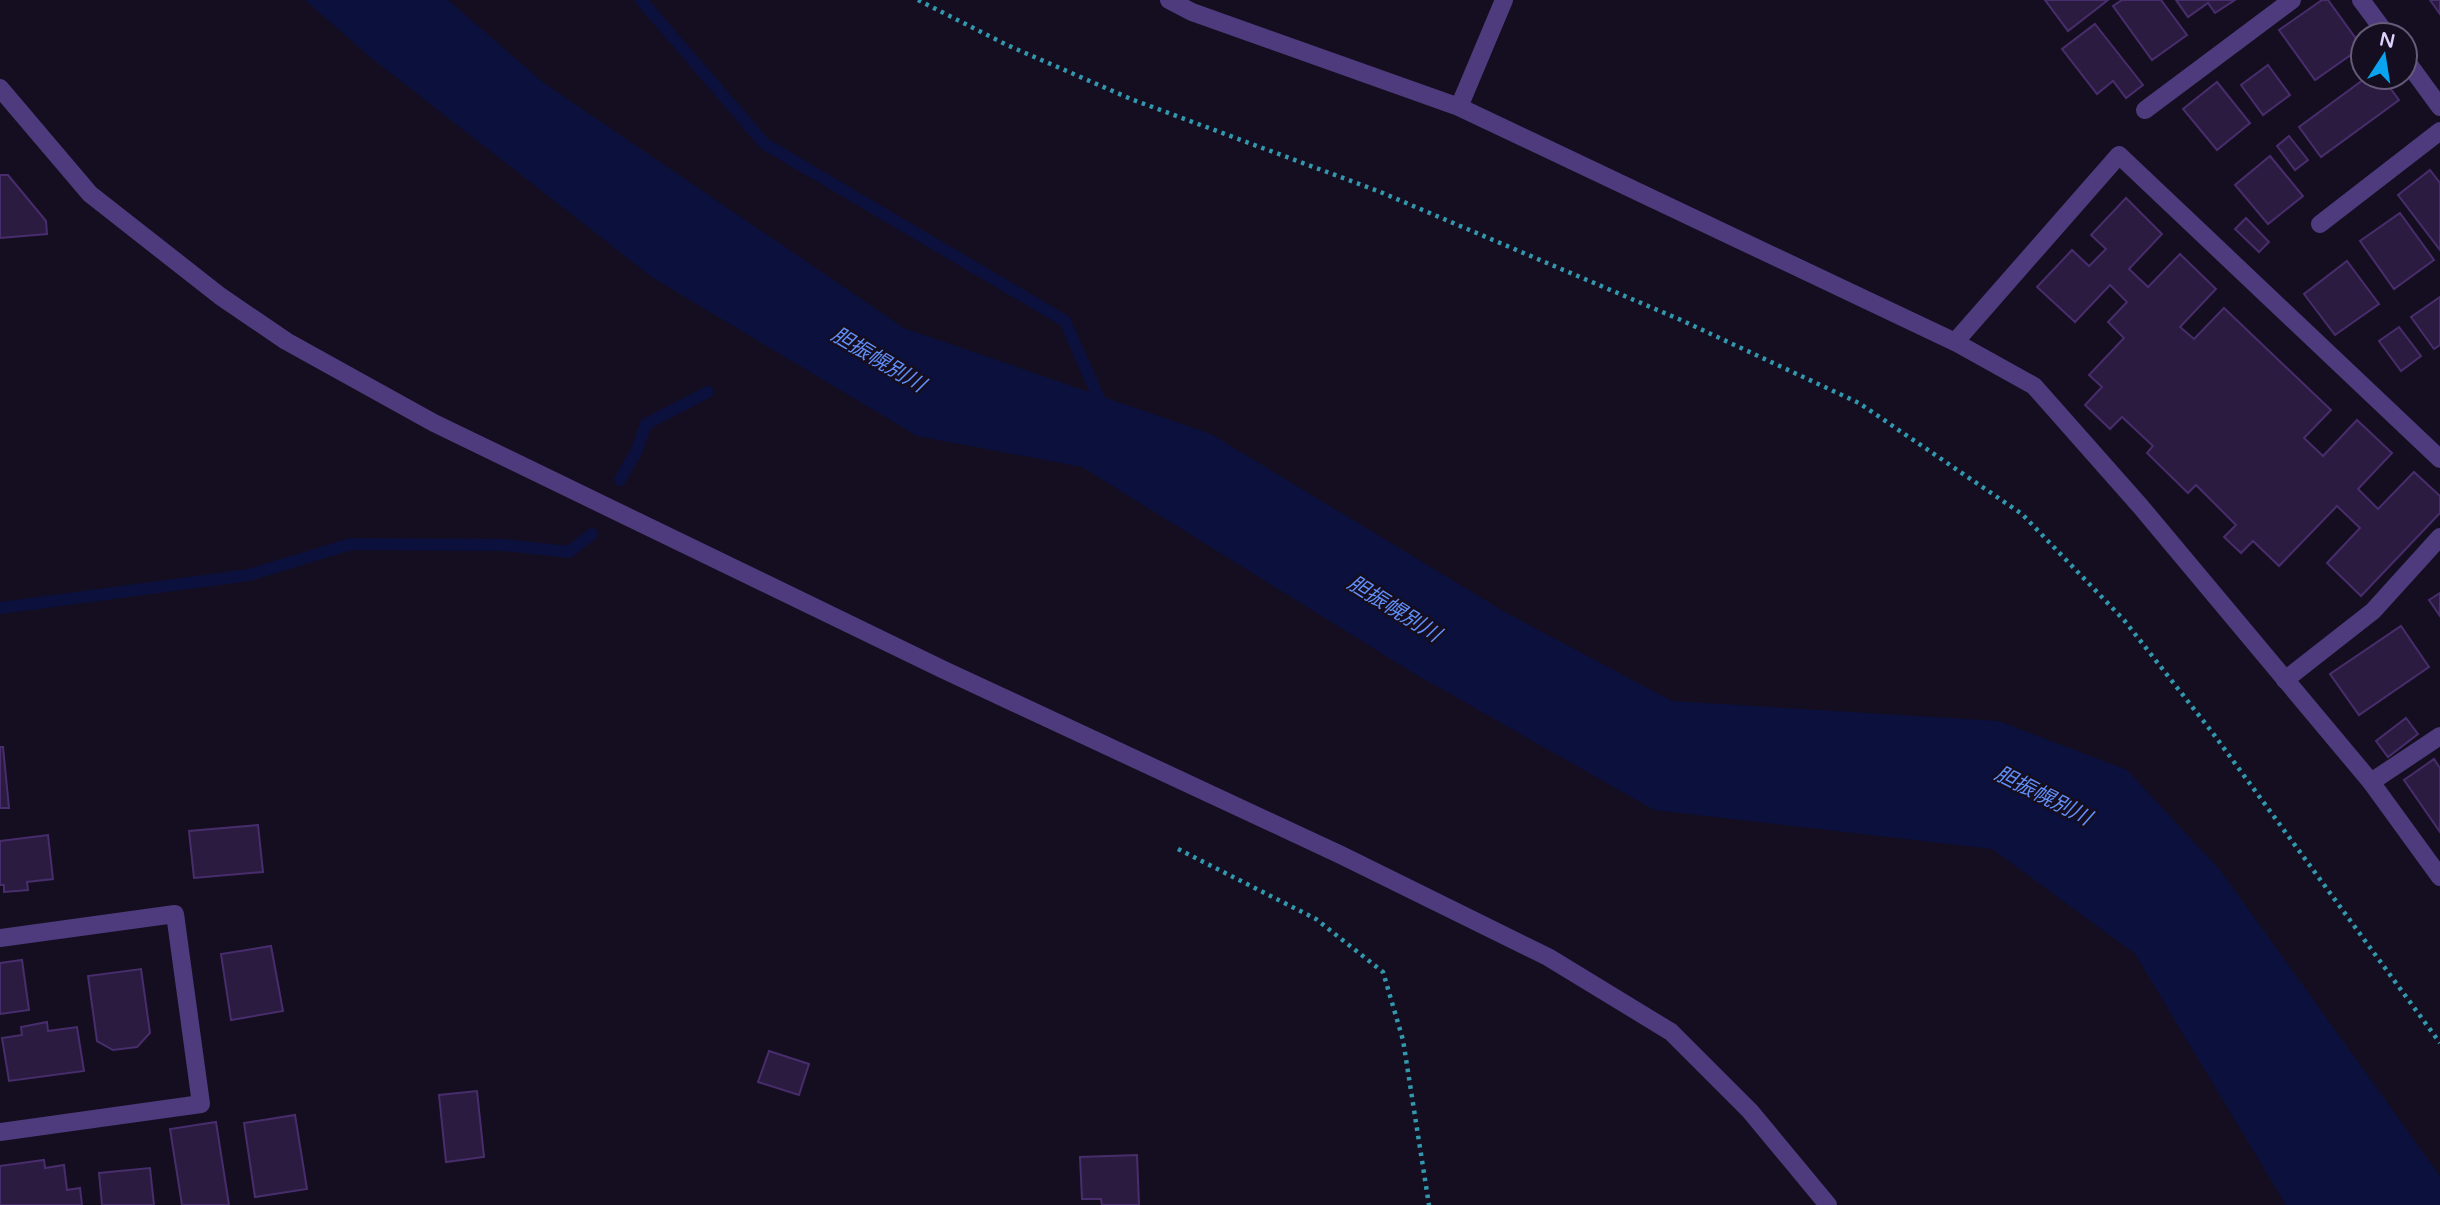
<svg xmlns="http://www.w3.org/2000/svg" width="2440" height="1205" viewBox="0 0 2440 1205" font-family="'Varela Round','Noto Sans JP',sans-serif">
<rect width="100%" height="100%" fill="#150e20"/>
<path fill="#0b113c" d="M 305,0 L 448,0 L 544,83 L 904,328 L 1211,434 L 1505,612 L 1672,701 L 1999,721 L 2127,770 L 2220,870 L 2440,1176 L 2440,1205 L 2286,1205 L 2135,954 L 1992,849 L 1654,810 L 1410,671 L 1082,467 L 917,436 L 653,278 L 370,57 Z"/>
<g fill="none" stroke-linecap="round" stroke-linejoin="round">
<g stroke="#0b113c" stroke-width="12">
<path d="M 641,0 L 765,144 L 1065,321 L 1103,408"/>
<path d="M 620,480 L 637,450 L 646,424 L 708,392"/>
<path d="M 0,608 L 249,575 L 351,544 L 504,545 L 569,552 L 592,534"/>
</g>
</g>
<g fill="#2b1b40" stroke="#482d6c" stroke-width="2">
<path d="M 2045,0 L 2108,0 L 2068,31 Z"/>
<path d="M 2122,0 L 2161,0 L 2187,35 L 2152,60 L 2113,6 Z"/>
<path d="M 2176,0 L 2235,0 L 2215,13 L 2208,3 L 2188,17 Z"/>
<path d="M 2322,0 L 2328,0 L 2362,47 L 2315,80 L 2279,30 Z"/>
<path d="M 2430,0 L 2440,0 L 2440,14 Z"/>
<path d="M 2095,24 L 2143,85 L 2126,98 L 2113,81 L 2097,94 L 2062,49 Z"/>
<path d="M 2268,65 L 2290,95 L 2263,115 L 2241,85 Z"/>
<path d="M 2367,77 L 2382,77 L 2399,100 L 2321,157 L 2299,127 Z"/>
<path d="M 2217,82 L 2250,123 L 2217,150 L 2183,109 Z"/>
<path d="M 2289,136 L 2308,160 L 2295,170 L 2277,146 Z"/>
<path d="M 2270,156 L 2303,196 L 2268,224 L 2235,185 Z"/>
<path d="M 2430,170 L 2440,183 L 2440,250 L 2398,195 Z"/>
<path d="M 0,175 L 8,175 L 46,221 L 47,234 L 0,238 Z"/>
<path d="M 2126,198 L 2162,234 L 2129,269 L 2148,287 L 2180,254 L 2216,289 L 2180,327 L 2194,339 L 2224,308 L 2331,410 L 2304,438 L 2323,456 L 2357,420 L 2392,453 L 2358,489 L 2378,509 L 2414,472 L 2440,496 L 2440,513 L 2361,596 L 2327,563 L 2360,528 L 2337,506 L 2279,566 L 2253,541 L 2241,553 L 2224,537 L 2236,525 L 2196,485 L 2188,493 L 2147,453 L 2153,446 L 2122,417 L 2110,429 L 2085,405 L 2102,387 L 2089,375 L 2124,338 L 2108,322 L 2127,302 L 2110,285 L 2075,322 L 2037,287 L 2072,250 L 2089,266 L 2106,249 L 2091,235 Z"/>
<path d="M 2400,213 L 2434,260 L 2394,289 L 2360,241 Z"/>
<path d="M 2246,218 L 2269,242 L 2259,252 L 2235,229 Z"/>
<path d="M 2347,261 L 2379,304 L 2335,335 L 2304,294 Z"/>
<path d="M 2440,297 L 2440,345 L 2434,349 L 2411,317 Z"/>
<path d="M 2399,327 L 2421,356 L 2401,371 L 2379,341 Z"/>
<path d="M 2440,593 L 2440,616 L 2429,600 Z"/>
<path d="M 2401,626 L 2429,667 L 2359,715 L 2330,674 Z"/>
<path d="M 2406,718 L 2418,734 L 2388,757 L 2376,741 Z"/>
<path d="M 0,747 L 3,747 L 9,808 L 0,808 Z"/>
<path d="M 2434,759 L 2440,768 L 2440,832 L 2404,780 Z"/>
<path d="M 258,825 L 263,872 L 194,878 L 189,831 Z"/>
<path d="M 48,835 L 53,879 L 27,882 L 28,890 L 4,892 L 4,885 L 0,885 L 0,841 Z"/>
<path d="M 271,946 L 283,1011 L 231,1020 L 221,954 Z"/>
<path d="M 22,960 L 29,1010 L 0,1014 L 0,963 Z"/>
<path d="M 141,969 L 150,1033 L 137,1047 L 113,1050 L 97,1041 L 88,976 Z"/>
<path d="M 47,1022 L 48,1031 L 77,1027 L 84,1071 L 9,1081 L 2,1038 L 22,1035 L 21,1027 Z"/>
<path d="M 769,1051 L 809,1064 L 799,1095 L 758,1082 Z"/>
<path d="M 477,1091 L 484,1157 L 446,1162 L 439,1095 Z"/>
<path d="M 295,1115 L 307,1189 L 255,1197 L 244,1123 Z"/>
<path d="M 216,1122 L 229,1205 L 182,1205 L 170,1129 Z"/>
<path d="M 1137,1155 L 1139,1205 L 1102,1205 L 1101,1199 L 1082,1199 L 1080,1157 Z"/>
<path d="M 44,1160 L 45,1168 L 64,1165 L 67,1190 L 80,1188 L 82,1205 L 0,1205 L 0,1166 Z"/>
<path d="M 150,1168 L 154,1205 L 102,1205 L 99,1173 Z"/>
</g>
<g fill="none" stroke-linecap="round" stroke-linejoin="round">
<g stroke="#3298ae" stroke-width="4.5" stroke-dasharray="3.5 5" stroke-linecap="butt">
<path d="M 918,0 L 1007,45 L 1131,99 L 1378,191 L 1681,320 L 1859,403 L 2022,514 L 2124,620 L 2212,732 L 2440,1043"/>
<path d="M 1178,849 L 1316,919 L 1383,972 L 1403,1040 L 1429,1205"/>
</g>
<g stroke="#4d3b7e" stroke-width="18">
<path d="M 1169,0 L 1192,12 L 1459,107 L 1955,342 L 2034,386 L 2141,507 L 2371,782 L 2440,877"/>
<path d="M 2361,0 L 2387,35"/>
<path d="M 2405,59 L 2440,107"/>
<path d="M 0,88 L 90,194 L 220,296 L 286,341 L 434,423 L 944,670 L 1341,855 L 1548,957 L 1671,1032 L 1750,1111 L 1828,1205"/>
<path d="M 1459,107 L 1504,0"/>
<path d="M 2145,110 L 2292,0"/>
<path d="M 2320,224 L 2440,131"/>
<path d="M 1955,342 L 2119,155 L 2440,459"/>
<path d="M 2285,680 L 2373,611 L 2440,537"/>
<path d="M 2371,782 L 2440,736"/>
<path d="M 0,938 L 175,914 L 201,1104 L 0,1132"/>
</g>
</g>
<g text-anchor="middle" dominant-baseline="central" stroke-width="5" stroke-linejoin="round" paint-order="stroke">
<g font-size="21" font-style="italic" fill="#618ff9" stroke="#150e20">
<text transform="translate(878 360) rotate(31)">胆振幌別川</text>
<text transform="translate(1394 609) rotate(32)">胆振幌別川</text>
<text transform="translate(2043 796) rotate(27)">胆振幌別川</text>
</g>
</g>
<g transform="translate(2384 56) rotate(12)"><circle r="33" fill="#150e20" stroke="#665b78" stroke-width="2"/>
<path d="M0-5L12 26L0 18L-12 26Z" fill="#09a3ef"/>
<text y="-10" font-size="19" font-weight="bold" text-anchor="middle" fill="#dfcffd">N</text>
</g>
</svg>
